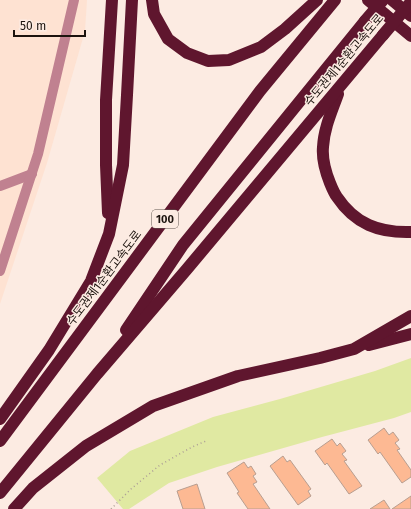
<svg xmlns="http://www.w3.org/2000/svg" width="411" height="509" viewBox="0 0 411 509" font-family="'Fira Sans','Noto Sans KR',sans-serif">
<rect width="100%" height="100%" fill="#fcebe2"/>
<path fill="#fee2d2" d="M 0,0 L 87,0 L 85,31 L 47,163 L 0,304 Z"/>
<path fill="#e0e9a2" d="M 411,358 L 411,412 L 394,418 L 322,437 L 217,467 L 169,483 L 129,509 L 123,509 L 97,478 L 130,451 L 213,417 L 280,399 L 375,371 Z"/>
<g fill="#fdb993" stroke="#b89e90">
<path d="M 384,428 L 389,435 L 393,432 L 399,440 L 395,443 L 400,449 L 397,450 L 411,470 L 411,477 L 402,483 L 380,452 L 378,454 L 368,440 Z"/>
<path d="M 332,439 L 337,446 L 340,443 L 346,451 L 342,454 L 347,460 L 344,461 L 362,486 L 349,494 L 327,463 L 325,465 L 315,451 Z"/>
<path d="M 283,456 L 287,462 L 290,460 L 311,489 L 308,491 L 311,496 L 298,505 L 270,466 Z"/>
<path d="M 244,462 L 248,468 L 251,466 L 256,474 L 253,476 L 257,482 L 253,484 L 270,509 L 248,509 L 237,493 L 239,492 L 227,473 Z"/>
<path d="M 197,484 L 205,509 L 183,509 L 177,491 Z"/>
<path d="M 411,496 L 411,509 L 392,509 Z"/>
<path d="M 384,500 L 390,509 L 370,509 Z"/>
</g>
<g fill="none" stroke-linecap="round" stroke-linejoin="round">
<path stroke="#ab9d96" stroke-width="1.5" stroke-dasharray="1 3" stroke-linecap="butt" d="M 111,509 L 131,489 L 160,465 L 192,447 L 206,441"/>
<g stroke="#c08190" stroke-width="10">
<path d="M 0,186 L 32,174"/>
<path d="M 0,271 L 38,154 L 74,0"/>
</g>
<g stroke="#5f162e" stroke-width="12">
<path d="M 152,0 L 154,14 L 168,39 L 187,53 L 208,61 L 229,60 L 261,47 L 285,29 L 317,0"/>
<path d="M 368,0 L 411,36"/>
<path d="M 392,0 L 411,16"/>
<path d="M 338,94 C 332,111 324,128 323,147 C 322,158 326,173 330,183 C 332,188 334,193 337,197 C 355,224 379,233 411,232"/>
<path d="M 108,213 L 106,165 L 106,100 L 112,0"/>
<path d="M 126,330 L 183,245 L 365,21"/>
<path d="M 369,345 L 411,334"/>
<path d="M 0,419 L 49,350 L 91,281 L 109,234 L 123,165 L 127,95 L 132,0"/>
<path d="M 0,441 L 260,91 L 335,0"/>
<path d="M 0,493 L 97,374 L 187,269 L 383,35"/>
<path d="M 14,509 L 33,488 L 86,446 L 153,406 L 238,376 L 320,358 L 354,349 L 411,316"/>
</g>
<g stroke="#5f162e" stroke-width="12">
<path d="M 365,21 L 383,0"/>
<path d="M 383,35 L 411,2"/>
</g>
</g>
<g text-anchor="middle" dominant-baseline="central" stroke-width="3" stroke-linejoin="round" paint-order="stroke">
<rect fill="#fcebe2" stroke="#5f544e" stroke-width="1" x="152" y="210" width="26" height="18" rx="3"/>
<g font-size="11" font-weight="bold" fill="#1c130e">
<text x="165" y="219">100</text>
</g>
<g font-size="12" fill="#1c130e" stroke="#fcebe2">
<text transform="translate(344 60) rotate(-50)">수도권제1순환고속도로</text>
<text transform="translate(104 278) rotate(-53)">수도권제1순환고속도로</text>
</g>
</g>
<path d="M14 30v6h71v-6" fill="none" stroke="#1c130e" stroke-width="2"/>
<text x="20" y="30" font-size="12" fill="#1c130e" stroke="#fcebe2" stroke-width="3" paint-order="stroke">50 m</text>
</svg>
